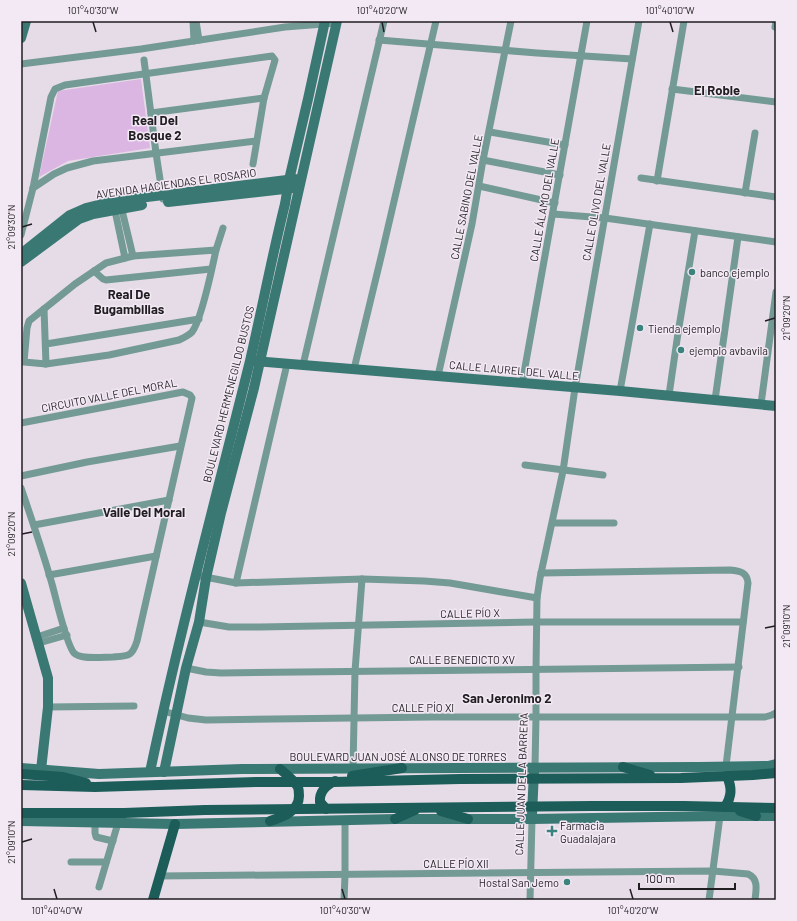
<svg xmlns="http://www.w3.org/2000/svg" width="797" height="921" viewBox="0 0 797 921" font-family="Barlow,sans-serif">
<rect width="100%" height="100%" fill="#e6dce7"/>
<path fill="#dcb6e2" d="M 141,79 L 150,148 L 68,161 L 39,177 L 58,91 Z"/>
<g fill="none" stroke-linecap="round" stroke-linejoin="round">
<g stroke="#749a96" stroke-width="7">
<path d="M 193,21 L 194,41"/>
<path d="M 196,21 L 199,40"/>
<path d="M 775,27 L 776,21"/>
<path d="M 379,40 L 537,53 L 632,59"/>
<path d="M 144,60 L 156,153 L 163,199"/>
<path d="M 21,64 L 141,49 L 285,27 L 337,23"/>
<path d="M 672,89 L 776,102"/>
<path d="M 151,113 L 264,98"/>
<path d="M 490,132 L 565,145"/>
<path d="M 483,160 L 560,175"/>
<path d="M 641,178 L 776,197"/>
<path d="M 657,181 L 684,21"/>
<path d="M 479,186 L 555,203"/>
<path d="M 33,188 L 54,174 L 67,168 L 93,161 L 256,141"/>
<path d="M 745,193 L 755,133"/>
<path d="M 114,206 L 125,258"/>
<path d="M 121,206 L 133,256"/>
<path d="M 553,214 L 605,218 L 776,242"/>
<path d="M 21,235 L 33,188 L 51,97 L 55,89 L 65,85 L 272,56 L 275,60 L 264,98 L 253,164"/>
<path d="M 216,250 C 212,268 202,319 192,332 C 188,336 183,338 179,340 L 109,355 L 46,364 L 24,362 L 27,328 L 29,321 L 75,284 L 106,263 L 133,256 Z"/>
<path d="M 216,250 L 223,228"/>
<path d="M 94,271 L 103,279 L 106,280 L 211,269"/>
<path d="M 44,309 L 46,364"/>
<path d="M 46,344 L 199,319"/>
<path d="M 303,365 L 384,21"/>
<path d="M 354,369 L 382,253 L 436,21"/>
<path d="M 438,376 L 472,224 L 483,160 L 511,21"/>
<path d="M 522,384 L 587,21"/>
<path d="M 620,391 L 650,224"/>
<path d="M 669,395 L 678,333 L 695,231"/>
<path d="M 715,400 L 738,237"/>
<path d="M 761,404 L 776,292"/>
<path d="M 21,423 L 183,392 L 190,395 L 192,398 L 137,641 C 132,657 128,656 113,657 C 104,657 80,660 74,653 C 66,644 56,598 52,584 C 43,552 32,520 21,488"/>
<path d="M 525,465 L 603,475"/>
<path d="M 21,476 L 87,462 L 180,446"/>
<path d="M 553,523 L 614,523"/>
<path d="M 34,525 L 169,500"/>
<path d="M 541,573 L 730,570 C 740,571 747,572 748,583 L 726,766"/>
<path d="M 49,575 L 156,556"/>
<path d="M 195,575 L 236,583 L 362,579 L 424,581 L 450,583 L 537,598"/>
<path d="M 236,583 L 287,364"/>
<path d="M 199,622 L 229,627 L 260,627 L 536,622 L 743,622"/>
<path d="M 37,637 L 64,628"/>
<path d="M 39,643 L 67,635"/>
<path d="M 186,668 L 206,672 L 221,673 L 739,667"/>
<path d="M 48,707 L 134,706"/>
<path d="M 163,711 L 188,718 L 206,720 L 432,717 L 765,717 L 772,715 L 776,713"/>
<path d="M 535,767 L 536,717 L 536,670 L 537,598 L 540,578 L 563,471 L 575,388 L 639,21"/>
<path d="M 353,769 L 355,671 L 362,579"/>
<path d="M 95,822 L 95,833 L 96,837 L 113,841"/>
<path d="M 71,862 L 106,862"/>
<path d="M 159,876 L 713,871 L 748,874 C 759,879 756,890 755,900"/>
<path d="M 99,887 L 118,823"/>
<path d="M 344,900 L 345,875 L 345,820"/>
<path d="M 530,900 L 532,819"/>
<path d="M 709,900 L 720,816"/>
</g>
<g stroke="#3a7873" stroke-width="10">
<path d="M 21,38 L 26,21"/>
<path d="M 168,202 L 293,188"/>
<path d="M 21,254 L 70,215 L 86,208 L 114,201 L 295,179"/>
<path d="M 21,262 L 79,219 L 93,214 L 142,205"/>
<path d="M 254,361 L 620,391 L 776,406"/>
<path d="M 21,583 L 48,678 L 48,707 L 41,770"/>
<path d="M 21,768 L 99,774 L 242,769 L 699,767 L 768,766 L 776,764"/>
<path d="M 150,772 C 179,634 216,498 250,361 C 262,309 272,256 285,204 L 289,180 L 308,99 L 325,21"/>
<path d="M 164,772 L 186,668 L 199,622 L 206,578 L 221,513 L 254,388 L 337,21"/>
<path d="M 532,815 L 534,771"/>
<path d="M 21,821 L 175,824 L 395,819 L 532,819 L 720,816 L 776,816"/>
</g>
<g stroke="#1c5d59" stroke-width="10">
<path d="M 623,767 L 650,775"/>
<path d="M 21,774 L 63,777 L 86,783"/>
<path d="M 352,776 L 402,768"/>
<path d="M 21,785 L 95,787 L 256,782 L 333,782 L 460,779 L 681,778 L 753,775 L 776,773"/>
<path d="M 725,807 C 732,796 732,788 727,776"/>
<path d="M 326,809 L 320,802 C 319,792 326,785 335,781"/>
<path d="M 441,811 L 468,819"/>
<path d="M 740,811 L 756,816"/>
<path d="M 21,813 L 124,813 L 205,810 L 592,806 L 684,806 L 776,808"/>
<path d="M 395,819 L 415,810"/>
<path d="M 270,821 C 283,817 299,811 299,796 C 299,793 299,790 298,787 C 294,780 286,774 280,769"/>
<path d="M 153,900 L 175,824"/>
</g>
</g>
<path fill="none" stroke="#211e22" stroke-width="1.5" d="M 93,22 L 96,32M 382,22 L 384,32M 670,22 L 673,32M 22,227 L 32,224M 765,321 L 775,318M 22,534 L 32,532M 765,628 L 775,626M 22,842 L 32,839M 54,889 L 57,899M 342,889 L 345,899M 630,889 L 633,899"/>
<g fill="#3b837d" stroke="#f3e9f5" stroke-width="1.5">
<circle cx="692" cy="272" r="4"/>
<circle cx="640" cy="328" r="4"/>
<circle cx="681" cy="350" r="4"/>
<path d="M550 825h4v4h4v4h-4v4h-4v-4h-4v-4h4z"/>
<circle cx="567" cy="882" r="4"/>
</g>
<g text-anchor="middle" dominant-baseline="central" stroke-width="3" stroke-linejoin="round" paint-order="stroke">
<g font-size="11" fill="#211e22" stroke="#f3e9f5">
<text transform="translate(176 183) rotate(-8)">AVENIDA HACIENDAS EL ROSARIO</text>
<text transform="translate(466 197) rotate(-79)">CALLE SABINO DEL VALLE</text>
<text transform="translate(544 200) rotate(-80)">CALLE ÁLAMO DEL VALLE</text>
<text transform="translate(596 202) rotate(-80)">CALLE OLIVO DEL VALLE</text>
<text transform="translate(514 370) rotate(5)">CALLE LAUREL DEL VALLE</text>
<text transform="translate(228 394) rotate(-76)">BOULEVARD HERMENEGILDO BUSTOS</text>
<text transform="translate(109 395) rotate(-11)">CIRCUITO VALLE DEL MORAL</text>
<text transform="translate(470 613) rotate(-1)">CALLE PÍO X</text>
<text x="462" y="659">CALLE BENEDICTO XV</text>
<text x="423" y="707">CALLE PÍO XI</text>
<text x="398" y="756">BOULEVARD JUAN JOSÉ ALONSO DE TORRES</text>
<text transform="translate(521 784) rotate(-88)">CALLE JUAN DE LA BARRERA</text>
<text x="456" y="863">CALLE PÍO XII</text>
</g>
<g font-size="11" fill="#211e22" stroke="#f3e9f5" text-anchor="start">
<text x="700" y="272">banco ejemplo</text>
<text x="648" y="328">Tienda ejemplo</text>
<text x="689" y="350">ejemplo avbavila</text>
<text x="560" y="825">Farmacia<tspan x="560" dy="13">Guadalajara</tspan></text>
<text x="559" y="882" text-anchor="end">Hostal San Jemo</text>
</g>
<g font-size="13" font-weight="bold" fill="#211e22" stroke="#f3e9f5">
<text x="717" y="90">El Roble</text>
<text x="155" y="120">Real Del<tspan x="155" dy="15">Bosque 2</tspan></text>
<text x="129" y="294">Real De<tspan x="129" dy="15">Bugambilias</tspan></text>
<text x="144" y="512">Valle Del Moral</text>
<text x="507" y="698">San Jeronimo 2</text>
</g>
</g>
<rect width="797" height="921" fill="none" stroke="#f3e9f5" stroke-width="44"/>
<path d="M639 883v6h96v-6" fill="none" stroke="#211e22" stroke-width="2"/>
<text x="645" y="883" font-size="12" fill="#211e22" stroke="#f3e9f5" stroke-width="3" paint-order="stroke">100 m</text>
<rect x="22" y="22" width="753" height="877" fill="none" stroke="#211e22" stroke-width="1.5"/>
<g font-size="10" text-anchor="middle" fill="#211e22">
<text x="93" y="14">101°40'30"W</text>
<text x="382" y="14">101°40'20"W</text>
<text x="670" y="14">101°40'10"W</text>
<text transform="translate(11 227) rotate(-90)" y="4">21°09'30"N</text>
<text transform="translate(786 318) rotate(-90)" y="4">21°09'20"N</text>
<text transform="translate(11 534) rotate(-90)" y="4">21°09'20"N</text>
<text transform="translate(786 626) rotate(-90)" y="4">21°09'10"N</text>
<text transform="translate(11 842) rotate(-90)" y="4">21°09'10"N</text>
<text x="57" y="914">101°40'40"W</text>
<text x="345" y="914">101°40'30"W</text>
<text x="633" y="914">101°40'20"W</text>
</g>
</svg>
